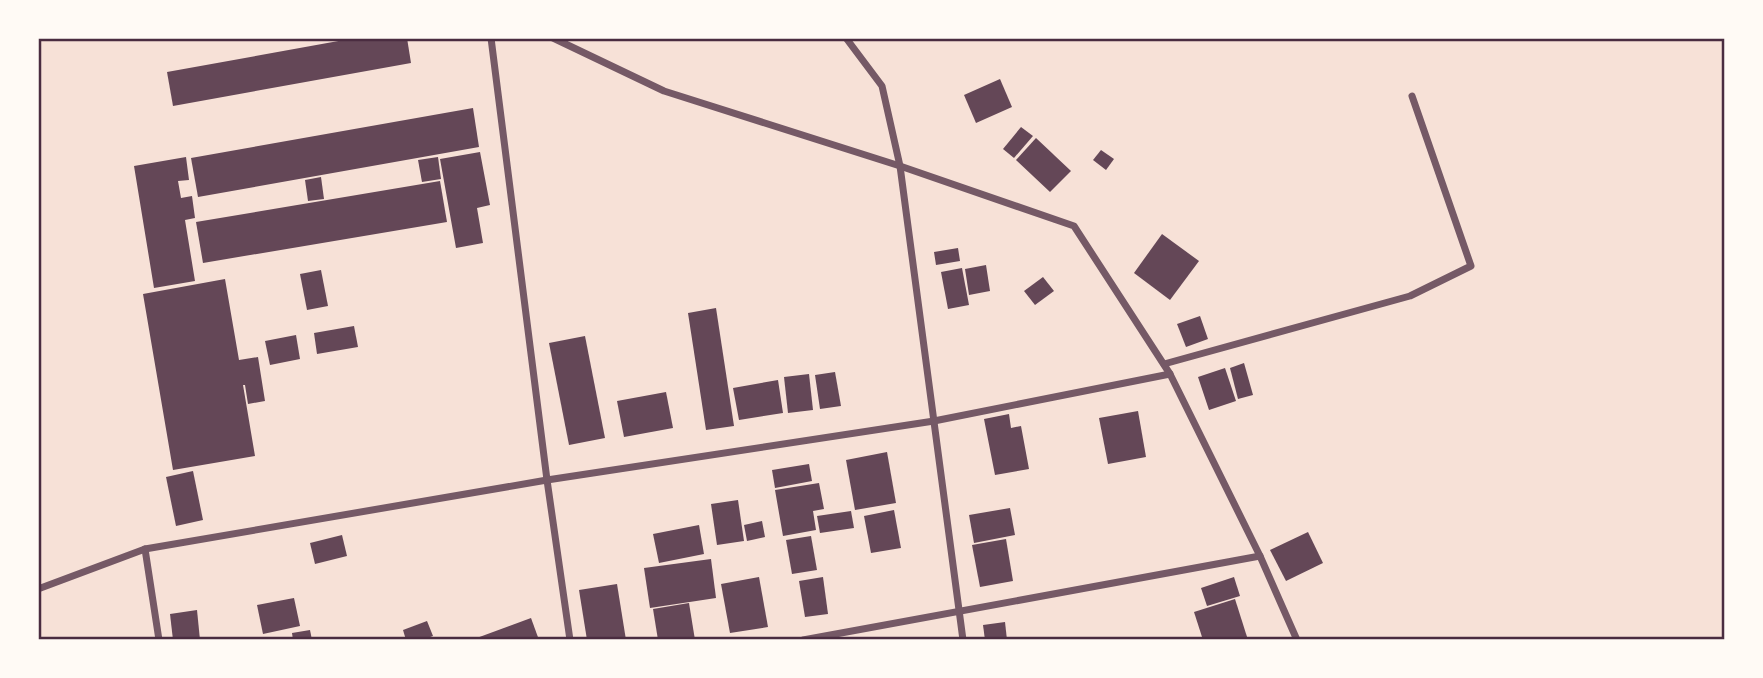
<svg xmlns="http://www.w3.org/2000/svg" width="1763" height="678" viewBox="0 0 1763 678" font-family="Lato,sans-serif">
<rect width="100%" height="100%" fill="#f7e1d7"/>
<g fill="#644757">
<path d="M 355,38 L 407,38 L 411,63 L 173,106 L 167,72 Z"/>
<path d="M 1000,79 L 1012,107 L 976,123 L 964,95 Z"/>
<path d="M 473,108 L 479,147 L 198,197 L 191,158 Z"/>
<path d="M 1021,127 L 1033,136 L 1014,158 L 1003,149 Z"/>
<path d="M 1036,138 L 1071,171 L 1050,192 L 1016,160 Z"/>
<path d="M 1101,150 L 1114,159 L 1106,170 L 1093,160 Z"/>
<path d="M 480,152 L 490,205 L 477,208 L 483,243 L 456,248 L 440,159 Z"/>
<path d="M 186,157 L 189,180 L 178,181 L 181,198 L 192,196 L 195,218 L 185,220 L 195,281 L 154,288 L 134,166 Z"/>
<path d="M 438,157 L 441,179 L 422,182 L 418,160 Z"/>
<path d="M 321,177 L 324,199 L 308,201 L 305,180 Z"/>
<path d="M 440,181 L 447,222 L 203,263 L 196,222 Z"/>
<path d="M 1162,234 L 1199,261 L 1170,300 L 1134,273 Z"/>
<path d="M 958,248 L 960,261 L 936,265 L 934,252 Z"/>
<path d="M 986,265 L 990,291 L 969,295 L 965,269 Z"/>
<path d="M 962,268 L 969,305 L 948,309 L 941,272 Z"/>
<path d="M 321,270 L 328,306 L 307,310 L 300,274 Z"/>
<path d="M 1043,277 L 1054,291 L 1035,305 L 1024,291 Z"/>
<path d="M 225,279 L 239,360 L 258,357 L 265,401 L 248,404 L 245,385 L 243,385 L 255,456 L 173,470 L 143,294 Z"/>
<path d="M 716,308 L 734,426 L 706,430 L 688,313 Z"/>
<path d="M 1200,316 L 1208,339 L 1186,347 L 1177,324 Z"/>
<path d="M 354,326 L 358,347 L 317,354 L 314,333 Z"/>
<path d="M 296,335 L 300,359 L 270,365 L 265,341 Z"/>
<path d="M 585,336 L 605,438 L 569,445 L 549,343 Z"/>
<path d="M 1244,363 L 1253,395 L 1238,399 L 1230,368 Z"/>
<path d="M 1225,368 L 1236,401 L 1209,410 L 1198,377 Z"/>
<path d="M 835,372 L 841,406 L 820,409 L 815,375 Z"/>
<path d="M 809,374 L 813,410 L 788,413 L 784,377 Z"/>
<path d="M 778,380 L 783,413 L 739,420 L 733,388 Z"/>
<path d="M 666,392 L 673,428 L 624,437 L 617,401 Z"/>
<path d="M 1138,411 L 1146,457 L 1108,464 L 1099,418 Z"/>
<path d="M 1009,414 L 1011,428 L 1021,426 L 1029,469 L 995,475 L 984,419 Z"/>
<path d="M 887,452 L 896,503 L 855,510 L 846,460 Z"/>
<path d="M 809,464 L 812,481 L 775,488 L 772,470 Z"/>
<path d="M 193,471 L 203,520 L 176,526 L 166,477 Z"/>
<path d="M 819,483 L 824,509 L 813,511 L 816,530 L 783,536 L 775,490 Z"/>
<path d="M 738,500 L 744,541 L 717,545 L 711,504 Z"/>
<path d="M 1010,508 L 1015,535 L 974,543 L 969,515 Z"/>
<path d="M 894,510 L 901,548 L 871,553 L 864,516 Z"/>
<path d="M 851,511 L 854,528 L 820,533 L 817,516 Z"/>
<path d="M 762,521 L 765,537 L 747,541 L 744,525 Z"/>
<path d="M 699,525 L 704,554 L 659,563 L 653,534 Z"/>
<path d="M 1308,532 L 1323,563 L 1286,581 L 1270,550 Z"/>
<path d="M 342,535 L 347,556 L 315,564 L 310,543 Z"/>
<path d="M 811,536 L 817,570 L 792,574 L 786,540 Z"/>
<path d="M 1006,539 L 1013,581 L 980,587 L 972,545 Z"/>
<path d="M 711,559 L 716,598 L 650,608 L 644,568 Z"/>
<path d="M 759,577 L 768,627 L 730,633 L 721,584 Z"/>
<path d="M 823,577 L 828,614 L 805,617 L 799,581 Z"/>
<path d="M 1234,577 L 1240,596 L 1207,606 L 1201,588 Z"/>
<path d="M 617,584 L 626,640 L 587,640 L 579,590 Z"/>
<path d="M 294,598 L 300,626 L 263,634 L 257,605 Z"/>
<path d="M 1235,599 L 1248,640 L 1203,640 L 1194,612 Z"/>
<path d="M 689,603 L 695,640 L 658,640 L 653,609 Z"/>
<path d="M 197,610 L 200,640 L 173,640 L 170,614 Z"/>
<path d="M 531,618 L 539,640 L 474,640 L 474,639 Z"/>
<path d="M 427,621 L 433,636 L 422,640 L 406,640 L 403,630 Z"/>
<path d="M 1005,622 L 1007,640 L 985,640 L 983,625 Z"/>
<path d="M 310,630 L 312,640 L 293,640 L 292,633 Z"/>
</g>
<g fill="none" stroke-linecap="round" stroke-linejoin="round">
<g stroke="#755966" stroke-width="7">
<path d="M 491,38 L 547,480 L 570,640"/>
<path d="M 553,38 L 664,91 L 900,166 L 1074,226 L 1170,374 L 1260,556 L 1297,640"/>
<path d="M 846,38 L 882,86 L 900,166 L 963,640"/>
<path d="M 1164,364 L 1410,296 L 1471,266 L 1412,96"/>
<path d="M 145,549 L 159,640"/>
<path d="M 38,589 L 145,549 L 547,480 L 934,421 L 1170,374"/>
<path d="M 803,640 L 1260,556"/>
</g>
</g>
<rect width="1763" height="678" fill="none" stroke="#fffaf5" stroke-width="80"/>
<rect x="40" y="40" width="1683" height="598" fill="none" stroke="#4a2c40" stroke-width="2.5"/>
</svg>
